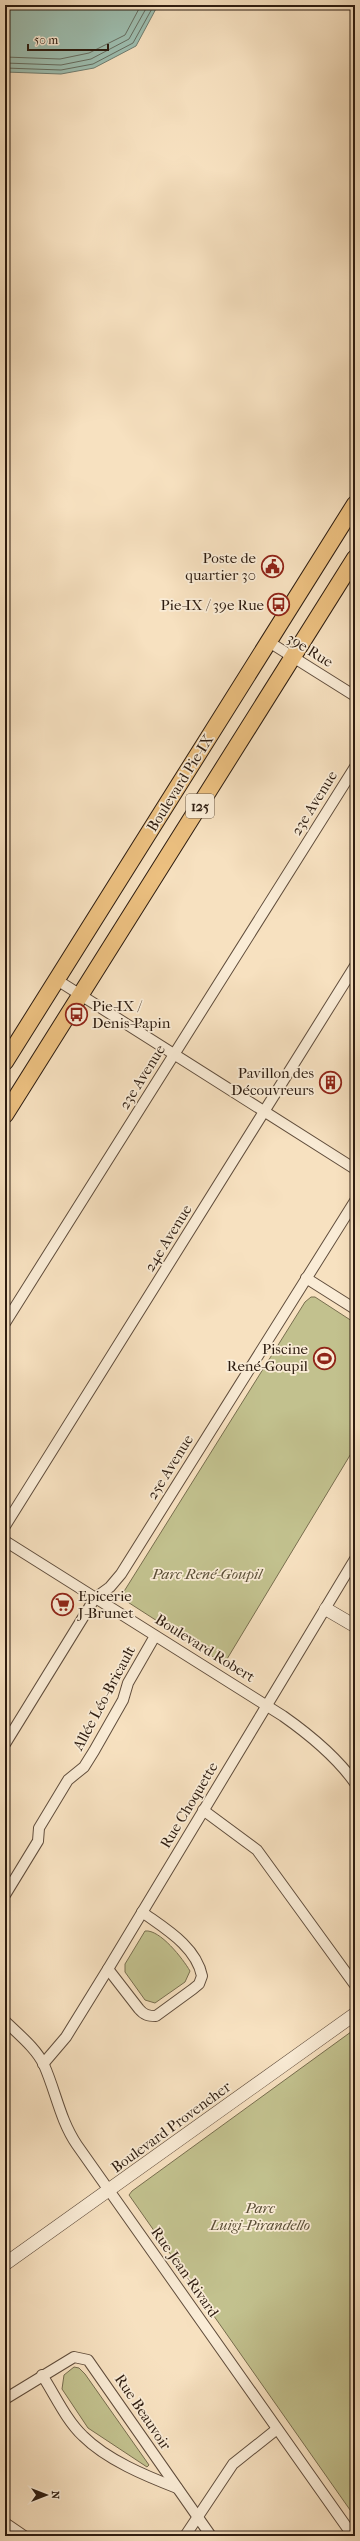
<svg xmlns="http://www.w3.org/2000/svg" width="360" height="2541" viewBox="0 0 360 2541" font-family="'IM FELL French Canon',serif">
<rect width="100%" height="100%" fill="#f7e1c0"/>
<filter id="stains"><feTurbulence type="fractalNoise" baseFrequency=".005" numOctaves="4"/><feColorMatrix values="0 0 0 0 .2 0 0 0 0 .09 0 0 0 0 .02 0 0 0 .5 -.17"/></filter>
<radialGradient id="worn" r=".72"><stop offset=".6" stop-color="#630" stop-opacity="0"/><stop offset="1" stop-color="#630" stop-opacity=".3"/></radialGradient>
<g fill="#c2c18e" stroke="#786e4f">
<path d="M 311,1297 L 315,1297 L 355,1323 L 355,1447 L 224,1664 L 123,1599 L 123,1593 L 305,1302 Z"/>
<path d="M 145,1931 C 160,1929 183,1959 190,1971 L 185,1982 L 155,2003 L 145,2000 L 125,1972 L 125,1964 Z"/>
<path d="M 355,2029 L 355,2517 L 129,2195 L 132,2191 Z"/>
<path d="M 74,2367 L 79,2368 L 85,2374 L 149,2465 L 147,2467 L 88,2428 L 62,2389 L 64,2375 Z"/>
</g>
<path fill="#9dbeb0" stroke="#707d70" d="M 5,5 L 158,5 L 136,46 L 94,68 L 61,74 L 5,72 Z"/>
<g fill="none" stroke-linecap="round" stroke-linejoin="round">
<g stroke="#656d60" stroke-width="1">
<path d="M 5,57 L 60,59 L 89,53 L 125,35 L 141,5"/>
<path d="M 5,63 L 61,65 L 91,59 L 129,39 L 148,5"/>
<path d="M 5,68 L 61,70 L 93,64 L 133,43 L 154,5"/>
</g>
<defs>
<g id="minor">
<path d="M 346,572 L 355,578"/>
<path d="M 269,642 L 355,696"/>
<path d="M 57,980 L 355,1169"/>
<path d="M 306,1278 L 355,1309"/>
<path d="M 5,1323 L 355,767"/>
<path d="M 5,1526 L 355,966"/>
<path d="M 5,1541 L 283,1716 C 310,1735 336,1756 355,1783"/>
<path d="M 5,1744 L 95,1598 L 110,1587 L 121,1574 L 355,1201"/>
<path d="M 203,1810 L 257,1850 L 355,1985"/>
<path d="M 5,1895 L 38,1841 L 39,1828 L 68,1780 L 84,1767 L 94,1751 L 123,1700 L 128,1683 L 155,1636"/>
<path d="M 108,1969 L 139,2009 C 144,2015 148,2016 156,2016 L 193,1989 L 199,1984 L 202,1976 C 196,1946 164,1928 142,1912"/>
<path d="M 5,2021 C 18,2034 36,2048 44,2065 C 56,2092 60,2120 77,2145 L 353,2536"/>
<path d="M 43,2064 L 66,2037 L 108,1969 L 355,1559"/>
<path d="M 42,2375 C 55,2395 66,2420 83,2436 C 107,2460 146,2476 177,2488"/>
<path d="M 5,2399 L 74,2357 L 88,2360 L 211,2536"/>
<path d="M 5,2523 L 24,2536"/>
<path d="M 185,2536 L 233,2464 L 277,2429"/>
</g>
<g id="tertiary">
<path d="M 326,1609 L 355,1626"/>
<path d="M 5,2264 L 355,2014"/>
</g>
<g id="primary">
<path d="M 5,1062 L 355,504"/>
<path d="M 5,1115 L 355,558"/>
</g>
</defs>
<use href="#minor" stroke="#604d3c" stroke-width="12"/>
<use href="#tertiary" stroke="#604d3c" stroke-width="14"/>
<use href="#primary" stroke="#2d1c10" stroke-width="18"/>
<use href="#minor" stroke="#faecd6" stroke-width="10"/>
<use href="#tertiary" stroke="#faecd6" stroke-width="13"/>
<use href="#primary" stroke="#ecc080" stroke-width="16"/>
</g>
<defs>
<symbol id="civic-ring" viewBox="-11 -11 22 22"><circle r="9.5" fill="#faecd6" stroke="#8f2418" stroke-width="1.5"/><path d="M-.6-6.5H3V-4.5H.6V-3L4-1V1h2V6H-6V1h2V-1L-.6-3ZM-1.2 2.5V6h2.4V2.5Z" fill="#8f2418"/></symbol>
<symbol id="bus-ring" viewBox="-11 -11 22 22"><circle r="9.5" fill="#faecd6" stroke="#8f2418" stroke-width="1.5"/><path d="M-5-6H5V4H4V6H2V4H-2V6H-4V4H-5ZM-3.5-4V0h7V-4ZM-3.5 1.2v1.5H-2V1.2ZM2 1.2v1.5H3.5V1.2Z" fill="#8f2418"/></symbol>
<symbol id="building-ring" viewBox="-11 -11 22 22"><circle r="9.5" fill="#faecd6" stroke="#8f2418" stroke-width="1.5"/><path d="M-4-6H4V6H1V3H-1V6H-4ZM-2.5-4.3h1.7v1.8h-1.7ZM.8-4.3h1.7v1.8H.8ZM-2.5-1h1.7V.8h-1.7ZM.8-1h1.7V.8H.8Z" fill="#8f2418"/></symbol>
<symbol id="stadium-ring" viewBox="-11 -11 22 22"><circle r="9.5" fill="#faecd6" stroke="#8f2418" stroke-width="1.5"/><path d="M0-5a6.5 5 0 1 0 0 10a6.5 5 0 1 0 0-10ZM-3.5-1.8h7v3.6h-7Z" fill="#8f2418"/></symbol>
<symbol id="supermarket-ring" viewBox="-11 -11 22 22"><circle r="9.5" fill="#faecd6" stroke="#8f2418" stroke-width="1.5"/><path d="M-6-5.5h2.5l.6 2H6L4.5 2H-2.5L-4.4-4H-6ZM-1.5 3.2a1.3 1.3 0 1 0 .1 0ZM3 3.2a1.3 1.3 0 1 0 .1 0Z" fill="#8f2418"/></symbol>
</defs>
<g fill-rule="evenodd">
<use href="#civic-ring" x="260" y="554" width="25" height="25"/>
<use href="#bus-ring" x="266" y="592" width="25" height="25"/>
<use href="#bus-ring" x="64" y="1002" width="25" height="25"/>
<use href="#building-ring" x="318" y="1070" width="25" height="25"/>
<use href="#stadium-ring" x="312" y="1346" width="25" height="25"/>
<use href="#supermarket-ring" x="50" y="1592" width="25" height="25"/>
</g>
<g text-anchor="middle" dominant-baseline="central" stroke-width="3.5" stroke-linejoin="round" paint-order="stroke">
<rect fill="#faecd6" stroke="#6a5a4b" stroke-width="1" x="186" y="794" width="28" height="24" rx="3"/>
<g font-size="14" font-weight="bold" fill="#2d1c10">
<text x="200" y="806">125</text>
</g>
<g font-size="15" fill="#2d1c10" stroke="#faecd6" text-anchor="end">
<text x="256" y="558">Poste de<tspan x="256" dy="17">quartier 30</tspan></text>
<text x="264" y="605">Pie-IX / 39e Rue</text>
<text x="92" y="1006" text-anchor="start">Pie-IX /<tspan x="92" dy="17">Denis-Papin</tspan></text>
<text x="314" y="1073">Pavillon des<tspan x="314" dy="17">Découvreurs</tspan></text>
<text x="308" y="1349">Piscine<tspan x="308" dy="17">René-Goupil</tspan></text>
<text x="78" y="1596" text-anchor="start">Epicerie<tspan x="78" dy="17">J-Brunet</tspan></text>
</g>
<g font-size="15" fill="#2d1c10" stroke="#faecd6">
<text transform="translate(310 650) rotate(32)">39e Rue</text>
<text transform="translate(180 783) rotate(-58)">Boulevard Pie-IX</text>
<text transform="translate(314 803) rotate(-58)">23e Avenue</text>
<text transform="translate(142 1077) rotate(-58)">23e Avenue</text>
<text transform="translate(168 1238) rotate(-58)">24e Avenue</text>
<text transform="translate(170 1467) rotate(-58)">25e Avenue</text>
<text transform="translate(205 1648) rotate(32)">Boulevard Robert</text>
<text transform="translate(104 1698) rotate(-62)">Allée Léo-Bricault</text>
<text transform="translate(189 1805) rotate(-59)">Rue Choquette</text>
<text transform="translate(171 2127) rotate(-36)">Boulevard Provencher</text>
<text transform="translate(185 2272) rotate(55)">Rue Jean-Rivard</text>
<text transform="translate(143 2412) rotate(56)">Rue Beauvoir</text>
</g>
<g font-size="15" font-style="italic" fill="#5a4e36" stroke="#faecd6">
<text x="207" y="1574">Parc René-Goupil</text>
<text x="260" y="2208">Parc<tspan x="260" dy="17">Luigi-Pirandello</tspan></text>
</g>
</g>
<rect width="360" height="2541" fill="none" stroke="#f7e1c0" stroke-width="20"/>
<rect x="6" y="6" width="348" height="2529" fill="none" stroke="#2d1c10" stroke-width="2"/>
<rect x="10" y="10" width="340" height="2521" fill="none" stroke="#2d1c10"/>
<g transform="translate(46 2495) rotate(90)" stroke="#faecd6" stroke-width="3" paint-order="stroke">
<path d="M0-3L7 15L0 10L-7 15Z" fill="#2d1c10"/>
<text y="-6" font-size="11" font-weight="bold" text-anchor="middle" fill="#2d1c10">N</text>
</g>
<path d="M28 44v6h80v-6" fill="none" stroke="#2d1c10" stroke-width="2"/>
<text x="34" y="44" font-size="12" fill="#2d1c10" stroke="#faecd6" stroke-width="3" paint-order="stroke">50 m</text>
<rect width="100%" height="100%" filter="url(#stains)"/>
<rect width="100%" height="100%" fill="url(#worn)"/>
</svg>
